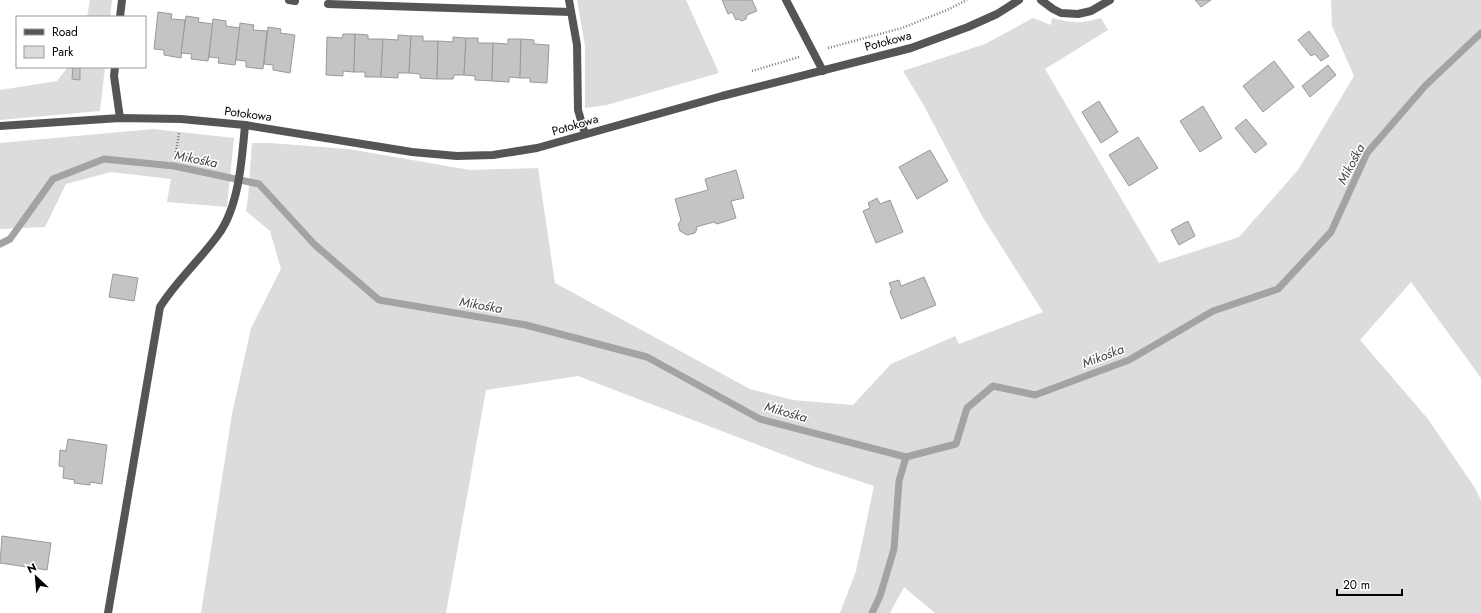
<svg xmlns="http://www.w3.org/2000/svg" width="1481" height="613" viewBox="0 0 1481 613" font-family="Jost,sans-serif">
<rect width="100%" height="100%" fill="#fff"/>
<g fill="#dcdcdc">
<path d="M 90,0 L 112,0 L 110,17 L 87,17 Z"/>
<path d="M 577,0 L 686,0 L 719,73 L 607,105 L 585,108 L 585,46 Z"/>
<path d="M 1331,0 L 1481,0 L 1481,378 L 1411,282 L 1360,340 L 1428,419 L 1475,488 L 1481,500 L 1481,613 L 935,613 L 904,587 L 890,613 L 840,613 L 856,571 L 874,486 L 813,466 L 578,376 L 486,390 L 446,613 L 201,613 L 232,414 L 251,328 L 281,269 L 270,231 L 246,211 L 248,198 L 252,143 L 270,143 L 348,149 L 470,170 L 538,168 L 555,283 L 750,389 L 793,400 L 853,405 L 891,364 L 955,336 L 959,344 L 1043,312 L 982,216 L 923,104 L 903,71 L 985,44 L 1033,18 L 1051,25 L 1052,18 C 1074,23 1079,24 1101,18 L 1108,30 L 1045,69 L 1159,263 L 1239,237 L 1298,170 L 1354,76 L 1332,26 Z"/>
<path d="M 68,67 L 105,67 L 100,111 L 0,120 L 0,90 L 57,81 Z"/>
<path d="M 153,129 L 234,138 L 227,207 L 167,202 L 171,179 L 111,172 L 66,184 L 45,227 L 0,229 L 0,143 Z"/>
</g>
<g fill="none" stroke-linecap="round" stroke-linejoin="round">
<g stroke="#a3a3a3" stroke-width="7">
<path d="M 0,244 L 10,239 L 53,179 L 104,159 L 174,166 L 259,184 L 315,245 L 379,300 L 526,325 L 647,357 L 760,419 L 906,457 L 956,444 L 967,408 L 993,386 L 1035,395 L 1129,360 L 1213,311 L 1278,289 L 1331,232 L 1367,153 L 1425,86 L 1481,33"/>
<path d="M 872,613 L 880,596 L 894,549 L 899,481 L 906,457"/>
</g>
</g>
<g fill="#c4c4c4" stroke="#999">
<path d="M 722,0 L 752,0 L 757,11 L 747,15 L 746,19 L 742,21 L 738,19 L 736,20 L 732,12 L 728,14 Z"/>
<path d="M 1195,0 L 1211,0 L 1201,7 Z"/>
<path d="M 158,12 L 172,14 L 171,19 L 185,20 L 181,58 L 164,55 L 164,50 L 154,49 Z"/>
<path d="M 186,16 L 199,18 L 198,22 L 213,24 L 208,61 L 191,59 L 192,54 L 181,53 Z"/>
<path d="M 213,19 L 226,21 L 226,26 L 240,28 L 235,65 L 218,63 L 219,58 L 209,57 Z"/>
<path d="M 240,23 L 254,25 L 253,30 L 267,31 L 263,69 L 246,67 L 246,61 L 236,60 Z"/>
<path d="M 268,27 L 281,29 L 280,33 L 295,35 L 290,73 L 273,70 L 273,65 L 264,64 Z"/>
<path d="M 1309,31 L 1329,56 L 1321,61 L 1315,54 L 1311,56 L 1298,40 Z"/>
<path d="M 343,34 L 355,34 L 354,72 L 343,71 L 343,76 L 326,75 L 327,37 L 342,38 Z"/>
<path d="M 355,34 L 368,35 L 368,39 L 383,39 L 381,77 L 365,77 L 365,72 L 354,72 Z"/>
<path d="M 398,35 L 411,36 L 409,73 L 398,73 L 398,78 L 381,77 L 383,39 L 398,40 Z"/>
<path d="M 411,36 L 423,36 L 423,41 L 438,41 L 437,79 L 420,78 L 420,74 L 409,73 Z"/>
<path d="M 453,37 L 466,38 L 464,75 L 454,75 L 453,79 L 437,79 L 438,41 L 453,42 Z"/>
<path d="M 466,38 L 478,38 L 478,43 L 493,43 L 492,81 L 475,80 L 475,76 L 464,75 Z"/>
<path d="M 508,39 L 521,39 L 520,78 L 509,77 L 509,82 L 492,81 L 493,43 L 508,44 Z"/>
<path d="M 521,39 L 534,40 L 534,44 L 549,45 L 547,83 L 530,82 L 530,78 L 520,78 Z"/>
<path d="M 1274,61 L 1294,87 L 1263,112 L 1243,86 Z"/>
<path d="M 1328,65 L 1336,75 L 1310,97 L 1302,86 Z"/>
<path d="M 73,67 L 80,67 L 80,80 L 72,79 Z"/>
<path d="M 1099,101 L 1118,132 L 1101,143 L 1082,112 Z"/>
<path d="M 1203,106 L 1222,138 L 1200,152 L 1180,121 Z"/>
<path d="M 1246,119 L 1267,144 L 1255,153 L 1235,128 Z"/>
<path d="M 1138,137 L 1158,168 L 1129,186 L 1109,155 Z"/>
<path d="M 930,150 L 948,181 L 917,199 L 899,167 Z"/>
<path d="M 736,170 L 744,198 L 731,201 L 736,218 L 717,224 L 714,222 L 696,227 L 697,229 L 695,233 L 687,235 L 680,231 L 678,224 L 681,220 L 675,199 L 708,190 L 705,179 Z"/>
<path d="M 877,198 L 880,204 L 890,200 L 903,232 L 876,243 L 863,211 L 870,208 L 868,203 Z"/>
<path d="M 1188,221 L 1195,236 L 1179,245 L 1171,230 Z"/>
<path d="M 113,274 L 138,278 L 134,301 L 109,297 Z"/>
<path d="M 924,277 L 936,305 L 901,319 L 890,291 L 892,290 L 889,283 L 899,280 L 901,286 Z"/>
<path d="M 68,439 L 107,445 L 102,484 L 90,482 L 90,485 L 74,483 L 75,480 L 63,478 L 64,467 L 59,466 L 60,450 L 66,451 Z"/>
<path d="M 2,536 L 51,543 L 47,570 L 0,563 Z"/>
</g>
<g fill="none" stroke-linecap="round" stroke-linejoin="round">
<g stroke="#777" stroke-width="2.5" stroke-dasharray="1 2" stroke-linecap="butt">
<path d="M 828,48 L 902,28 L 947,10 L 967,0"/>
<path d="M 752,71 L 799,57"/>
<path d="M 176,152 L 179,133"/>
</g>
<g stroke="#555" stroke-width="8">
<path d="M 289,0 L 295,1"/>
<path d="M 569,0 L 577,45 L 578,110 L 585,134"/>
<path d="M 1041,0 L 1053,9 L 1061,13 L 1078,14 L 1091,11 L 1110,0"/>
<path d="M 328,4 L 571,12"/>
</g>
<g stroke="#555" stroke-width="8">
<path d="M 786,0 L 823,71"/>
<path d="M 120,17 L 122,0"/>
<path d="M 115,67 L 114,76 L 120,118"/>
<path d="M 0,126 L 120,118 L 181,119 L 245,125 L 412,152 L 457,156 L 493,155 L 537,148 L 722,96 L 911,48 L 968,27 L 997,14 L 1019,0"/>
<path d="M 108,613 L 160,307 C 177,280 200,260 218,235 C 239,207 242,159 245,125"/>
</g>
</g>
<g text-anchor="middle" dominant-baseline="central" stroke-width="3" stroke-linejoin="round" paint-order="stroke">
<g font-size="12" fill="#000" stroke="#fff">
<text transform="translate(888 41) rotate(-15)">Potokowa</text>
<text transform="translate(248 114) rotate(7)">Potokowa</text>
<text transform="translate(575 125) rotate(-16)">Potokowa</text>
</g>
<g font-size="13" font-style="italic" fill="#444" stroke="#fff">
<text transform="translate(196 159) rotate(11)">Mikośka</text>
<text transform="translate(1351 164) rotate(-62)">Mikośka</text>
<text transform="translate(481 305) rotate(10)">Mikośka</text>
<text transform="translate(1103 356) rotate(-21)">Mikośka</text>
<text transform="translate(786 412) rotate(16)">Mikośka</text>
</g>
</g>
<rect x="16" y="16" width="130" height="52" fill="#ffffff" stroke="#999999"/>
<rect x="24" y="29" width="20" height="6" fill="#555555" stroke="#999999"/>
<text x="52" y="36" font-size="12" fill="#000000">Road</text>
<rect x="24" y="46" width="20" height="12" fill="#dcdcdc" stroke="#999999"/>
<text x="52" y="56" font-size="12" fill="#000000">Park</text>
<g transform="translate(36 577) rotate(334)" stroke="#ffffff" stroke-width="3" paint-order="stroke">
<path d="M0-3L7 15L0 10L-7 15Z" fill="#000000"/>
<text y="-6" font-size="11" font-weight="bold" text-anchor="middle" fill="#000000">N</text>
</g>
<path d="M1337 589v6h65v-6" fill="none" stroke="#000000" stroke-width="2"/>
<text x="1343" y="589" font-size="12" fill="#000000" stroke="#ffffff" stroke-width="3" paint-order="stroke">20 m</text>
</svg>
